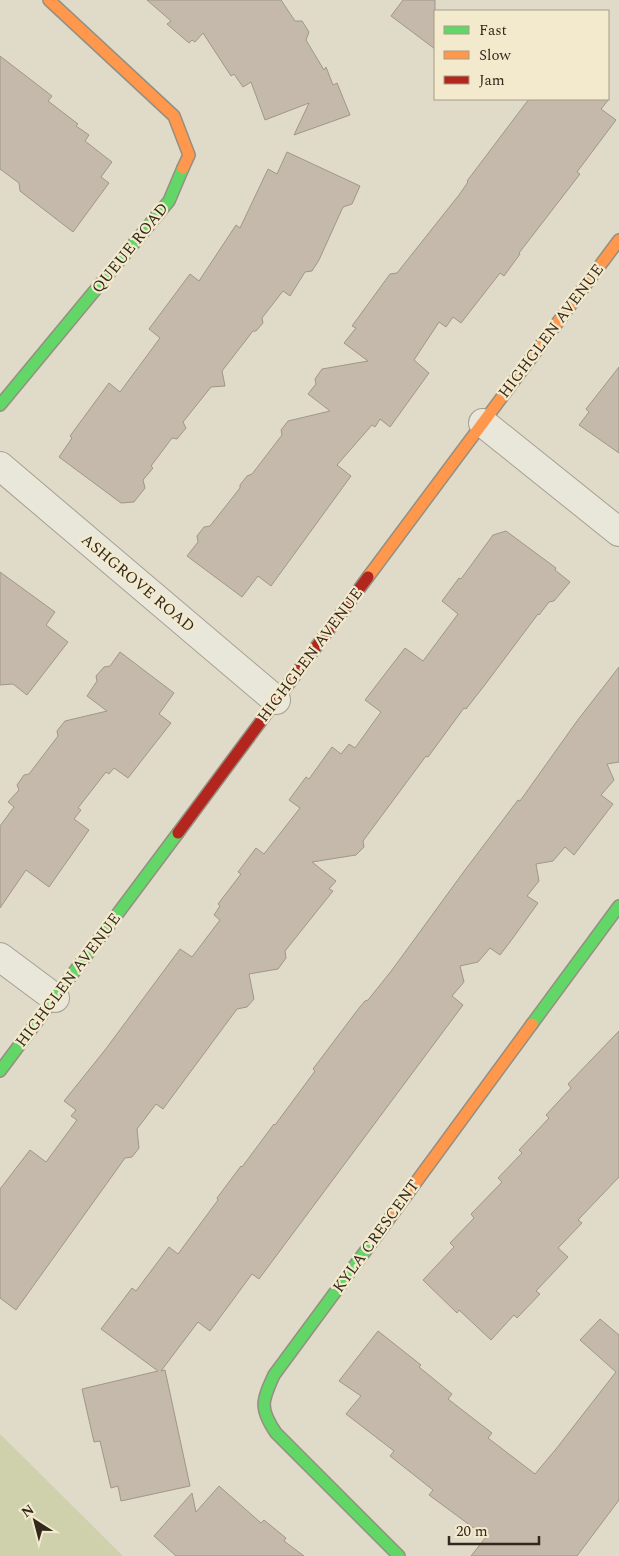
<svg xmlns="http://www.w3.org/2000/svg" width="619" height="1556" viewBox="0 0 619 1556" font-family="Spectral,serif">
<rect width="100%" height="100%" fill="#e0dbc8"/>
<path fill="#ced1ab" d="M 0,1434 L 123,1556 L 0,1556 Z"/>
<g fill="#c4b9aa" stroke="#a09788">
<path d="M 147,0 L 281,0 L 295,21 L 302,21 L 309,32 L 306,40 L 324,70 L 326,67 L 333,85 L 337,83 L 350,115 L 294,135 L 309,103 L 265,120 L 251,82 L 243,87 L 234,74 L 231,76 L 203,33 L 195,42 L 192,40 L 189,43 L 167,24 L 171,21 Z"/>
<path d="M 403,0 L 435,0 L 435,49 L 391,16 Z"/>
<path d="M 0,56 L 52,96 L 48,101 L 78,124 L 76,126 L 89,135 L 85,141 L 112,162 L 101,177 L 109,183 L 73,232 L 20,191 L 19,183 L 0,169 Z"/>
<path d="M 529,99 L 609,99 L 601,109 L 616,120 L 577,172 L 580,174 L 519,253 L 520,254 L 504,276 L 500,273 L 461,323 L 453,317 L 446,327 L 439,322 L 414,360 L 429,373 L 390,427 L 380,419 L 375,427 L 372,425 L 337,465 L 351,476 L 271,586 L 258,576 L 242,597 L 187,556 L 198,542 L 197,536 L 204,527 L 210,526 L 240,488 L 240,485 L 247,476 L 252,474 L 282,435 L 281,430 L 288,421 L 330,411 L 308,394 L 316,384 L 315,379 L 322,369 L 368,361 L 344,343 L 356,328 L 352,326 L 390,274 L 397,273 L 459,195 L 468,182 L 467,181 Z"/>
<path d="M 287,152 L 360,186 L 352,204 L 343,207 L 319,260 L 312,271 L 305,272 L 290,296 L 283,291 L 262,318 L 263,323 L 256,331 L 253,331 L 222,371 L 225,386 L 211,387 L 183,422 L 186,428 L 177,439 L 172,438 L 151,466 L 153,468 L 143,480 L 145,488 L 134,502 L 121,503 L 59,457 L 72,438 L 70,436 L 109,383 L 120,392 L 160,338 L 149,329 L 190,274 L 199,281 L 236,225 L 240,228 L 268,169 L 277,174 Z"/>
<path d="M 619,367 L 619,453 L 579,425 L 589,412 L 586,409 Z"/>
<path d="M 506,531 L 556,568 L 555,570 L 570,582 L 554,601 L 549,602 L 539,615 L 538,614 L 484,686 L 466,709 L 464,708 L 428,757 L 426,756 L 363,841 L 364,847 L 356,855 L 312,862 L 336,881 L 329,889 L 333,891 L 285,951 L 286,958 L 278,969 L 249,974 L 254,999 L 247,1007 L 237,1009 L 163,1109 L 156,1104 L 137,1129 L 139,1148 L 132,1157 L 125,1158 L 16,1310 L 0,1298 L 0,1189 L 30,1150 L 46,1162 L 77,1120 L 71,1116 L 76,1110 L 64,1101 L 105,1050 L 180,949 L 192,957 L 220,920 L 214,915 L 220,906 L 218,904 L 241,874 L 238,872 L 256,848 L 264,854 L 300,808 L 289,800 L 306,777 L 309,779 L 332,747 L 341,754 L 349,744 L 355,748 L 381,712 L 365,700 L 405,648 L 423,661 L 458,614 L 442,601 L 459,578 L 461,579 L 493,535 Z"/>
<path d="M 0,572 L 55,612 L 46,625 L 68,642 L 27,695 L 13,684 L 0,685 Z"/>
<path d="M 120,652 L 174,693 L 159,714 L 171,723 L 128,778 L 114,768 L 109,774 L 106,772 L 78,808 L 81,810 L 74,819 L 89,830 L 49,887 L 26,870 L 0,908 L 0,826 L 14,807 L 8,802 L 19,790 L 17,785 L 24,775 L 29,774 L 58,736 L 57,731 L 65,721 L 107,711 L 87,696 L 97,681 L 96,676 L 104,667 L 110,666 Z"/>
<path d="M 619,667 L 619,762 L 607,764 L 614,780 L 601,795 L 613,804 L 574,855 L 565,847 L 553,861 L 536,864 L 539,881 L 527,896 L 538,903 L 510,942 L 500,955 L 490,948 L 478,962 L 460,966 L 464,982 L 452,996 L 463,1005 L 259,1279 L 252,1274 L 210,1331 L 198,1322 L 161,1371 L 165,1370 L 190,1486 L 121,1501 L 118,1486 L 111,1488 L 100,1441 L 94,1442 L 82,1389 L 158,1371 L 101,1329 L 132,1288 L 136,1291 L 169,1247 L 178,1254 L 218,1200 L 217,1198 L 241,1166 L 242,1167 L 274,1124 L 275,1125 L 315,1071 L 313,1069 L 359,1008 L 365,1001 L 368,1000 L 392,970 L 465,870 L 518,800 L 520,801 L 577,721 Z"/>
<path d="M 619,1031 L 619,1177 L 578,1220 L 582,1223 L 558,1248 L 568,1257 L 536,1291 L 540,1294 L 517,1318 L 514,1315 L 491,1340 L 459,1310 L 457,1313 L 423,1280 L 454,1247 L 450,1243 L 474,1218 L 471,1214 L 502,1182 L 498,1178 L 522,1153 L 519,1150 L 549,1118 L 546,1115 L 571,1088 L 568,1084 Z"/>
<path d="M 600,1319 L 619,1335 L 619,1500 L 577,1556 L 471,1556 L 486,1537 L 429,1495 L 433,1490 L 390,1456 L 394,1451 L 346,1414 L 361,1396 L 339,1381 L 378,1331 L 421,1365 L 419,1367 L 452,1394 L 448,1399 L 492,1433 L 488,1438 L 535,1474 L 556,1449 L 616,1372 L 580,1340 Z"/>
<path d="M 219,1486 L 261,1523 L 264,1520 L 286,1538 L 284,1541 L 304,1556 L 176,1556 L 154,1536 L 192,1493 L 196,1512 Z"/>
</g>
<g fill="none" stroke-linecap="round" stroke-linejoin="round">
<defs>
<g id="street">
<path d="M 483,423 L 619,532"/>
<path d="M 0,466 L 276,700"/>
<path d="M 0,957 L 55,998"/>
</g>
<g id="fast">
<path d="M 0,405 L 169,201 L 183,168"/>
<path d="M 532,1024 L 619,906"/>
<path d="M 0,1071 L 178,833"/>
<path d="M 378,1234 L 274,1375 C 262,1401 259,1408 276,1433 L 399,1556"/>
</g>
<g id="slow">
<path d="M 49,0 L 174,116 L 189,155 L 183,168"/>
<path d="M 368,577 L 619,240"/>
<path d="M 378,1234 L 532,1024"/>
</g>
<path id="jam" d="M 178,833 L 368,577"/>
</defs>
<use href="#street" stroke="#a5a092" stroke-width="30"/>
<use href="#fast" stroke="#958f82" stroke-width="14"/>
<use href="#slow" stroke="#958f82" stroke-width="14"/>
<use href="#jam" stroke="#958f82" stroke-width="14"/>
<use href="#street" stroke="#e9e6da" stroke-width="28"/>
<use href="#fast" stroke="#63d668" stroke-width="11"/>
<use href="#slow" stroke="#ff974d" stroke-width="11"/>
<use href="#jam" stroke="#b3261e" stroke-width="11"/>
</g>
<g text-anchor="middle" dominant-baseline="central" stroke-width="4.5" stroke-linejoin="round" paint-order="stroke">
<g font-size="16" fill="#33281c" stroke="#f3eacd">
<text transform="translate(130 248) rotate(-51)">QUEUE ROAD</text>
<text transform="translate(551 331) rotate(-53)">HIGHGLEN AVENUE</text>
<text transform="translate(138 583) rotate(40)">ASHGROVE ROAD</text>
<text transform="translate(310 655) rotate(-53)">HIGHGLEN AVENUE</text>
<text transform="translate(68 980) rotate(-53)">HIGHGLEN AVENUE</text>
<text transform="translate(376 1236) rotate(-54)">KYLA CRESCENT</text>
</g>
</g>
<rect x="434" y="10" width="175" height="90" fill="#f3eacd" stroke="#a69c86"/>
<rect x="444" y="26" width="25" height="8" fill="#63d668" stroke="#a69c86"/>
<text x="479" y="35" font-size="15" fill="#33281c">Fast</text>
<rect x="444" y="51" width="25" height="8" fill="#ff974d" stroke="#a69c86"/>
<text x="479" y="60" font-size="15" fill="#33281c">Slow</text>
<rect x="444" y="76" width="25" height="8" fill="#b3261e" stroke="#a69c86"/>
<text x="479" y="85" font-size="15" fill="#33281c">Jam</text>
<g transform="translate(35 1521) rotate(324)" stroke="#f3eacd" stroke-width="4" paint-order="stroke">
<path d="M0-4L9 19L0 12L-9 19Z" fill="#33281c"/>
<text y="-8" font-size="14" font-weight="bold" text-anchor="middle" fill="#33281c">N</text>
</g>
<path d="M449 1536v8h90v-8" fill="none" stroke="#33281c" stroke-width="2.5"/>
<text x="456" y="1536" font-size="15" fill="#33281c" stroke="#f3eacd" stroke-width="4" paint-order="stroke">20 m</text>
</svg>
